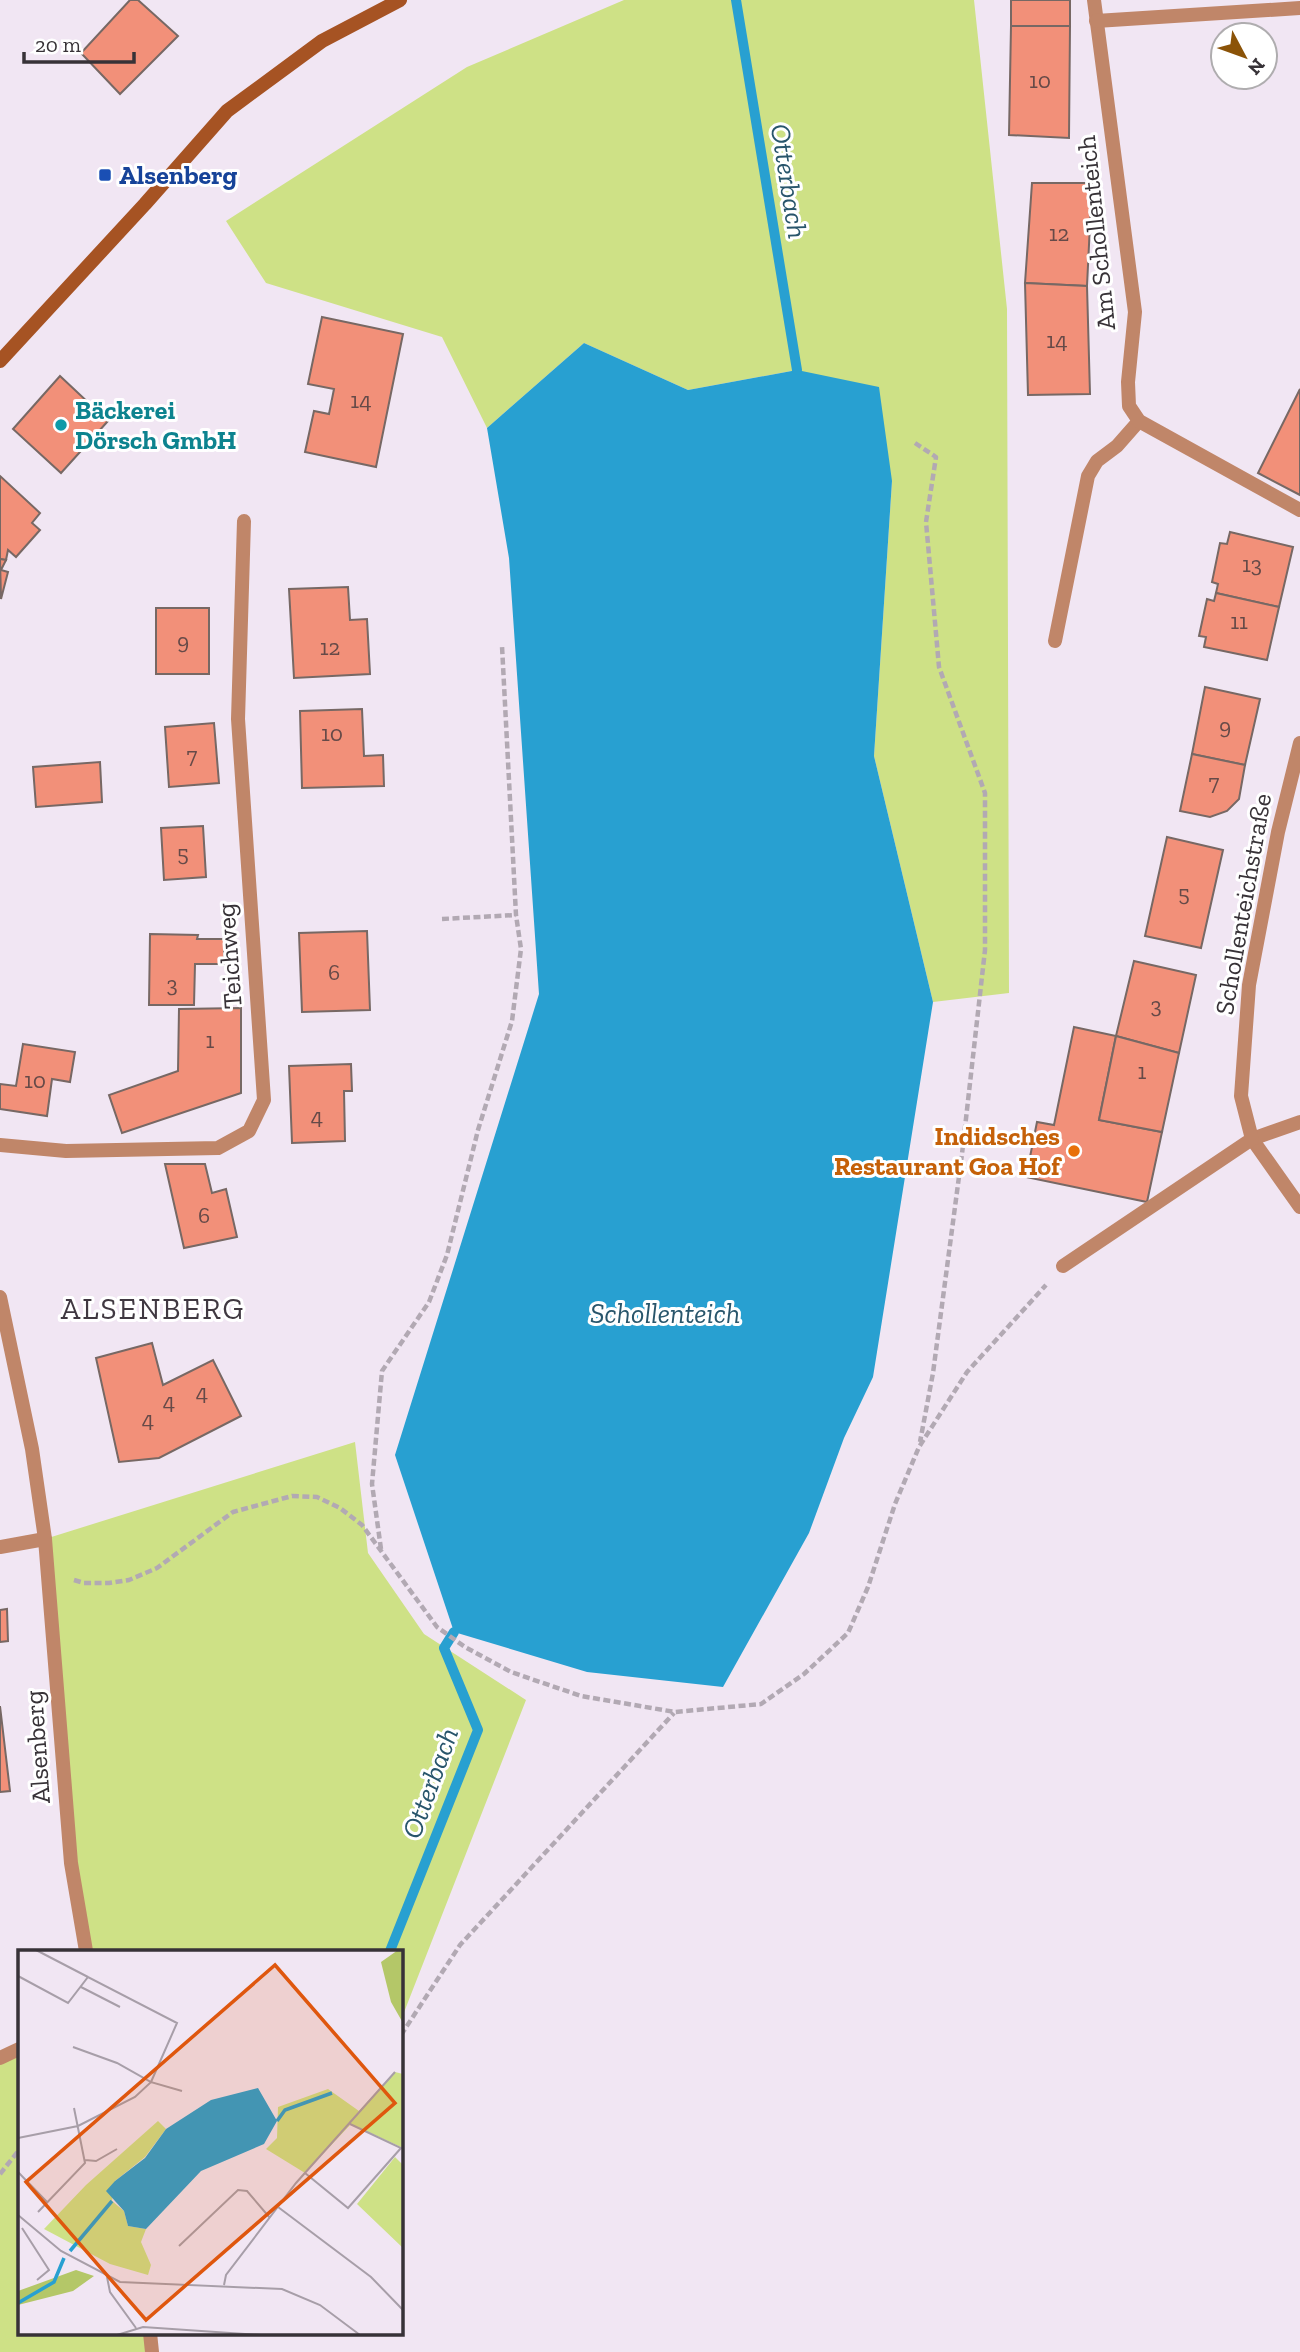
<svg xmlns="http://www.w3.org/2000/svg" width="1300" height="2352" viewBox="0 0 1300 2352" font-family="'Zilla Slab',serif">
<rect width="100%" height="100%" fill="#f1e6f3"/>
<g fill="#cee186">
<path d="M 624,0 L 974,0 L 1007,309 L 1009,993 L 933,1002 L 874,756 L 892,481 L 797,370 L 688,390 L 584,343 L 487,428 L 442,337 L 266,283 L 226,221 L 467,67 Z"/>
<path d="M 355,1442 L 368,1553 L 424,1634 L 526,1700 L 401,2020 L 401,1951 L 86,1951 L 45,1539 Z"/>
<path d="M 19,2050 L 19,2333 L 150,2333 L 152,2352 L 0,2352 L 0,2058 Z"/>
</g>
<path fill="#28a0d1" d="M 584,343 L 688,390 L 797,370 L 879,387 L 892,481 L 874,756 L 933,1002 L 873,1377 L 844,1438 L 809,1533 L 723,1687 L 587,1672 L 454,1632 L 395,1455 L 539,994 L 509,558 L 487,428 Z"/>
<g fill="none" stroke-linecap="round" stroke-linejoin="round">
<g stroke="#28a0d1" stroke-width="10">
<path d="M 736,0 L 797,370"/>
<path d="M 390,1951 L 478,1730 L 444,1648 L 454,1632"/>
</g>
</g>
<g fill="#f29079" stroke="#776864" stroke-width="2">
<path d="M 130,0 L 138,0 L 178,36 L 120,94 L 81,53 Z"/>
<rect x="1011" y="0" width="59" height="26"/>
<path d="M 1011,26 L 1070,26 L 1069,138 L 1009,135 Z"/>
<path d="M 1032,183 L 1092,183 L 1087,286 L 1025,283 Z"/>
<path d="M 1025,283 L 1087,286 L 1090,394 L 1028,395 Z"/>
<path d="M 322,317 L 403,334 L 376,467 L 305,452 L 314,411 L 329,414 L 334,389 L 308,384 Z"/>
<path d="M 60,376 L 108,421 L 61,473 L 13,429 Z"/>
<path d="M 1300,389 L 1300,495 L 1258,473 Z"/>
<path d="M 0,476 L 40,513 L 32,523 L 40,530 L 16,557 L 8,550 L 6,560 L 0,559 Z"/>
<path d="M 1230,532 L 1293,547 L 1279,607 L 1216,593 L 1218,584 L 1212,582 L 1220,543 L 1227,544 Z"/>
<path d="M 0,559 L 6,560 L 1,570 L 8,572 L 1,599 Z"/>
<path d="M 348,587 L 350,620 L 367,619 L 370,674 L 294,678 L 289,589 Z"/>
<path d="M 1216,593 L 1279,607 L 1267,660 L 1204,647 L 1206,637 L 1199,636 L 1207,599 L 1214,601 Z"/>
<rect x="156" y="608" width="53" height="66"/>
<path d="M 1205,687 L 1260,699 L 1245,765 L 1192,754 Z"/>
<path d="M 362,709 L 364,756 L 383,755 L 384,786 L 302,788 L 300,711 Z"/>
<path d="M 214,723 L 219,783 L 169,787 L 165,727 Z"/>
<path d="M 1192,754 L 1245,765 L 1239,799 L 1227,811 L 1210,817 L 1180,811 Z"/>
<path d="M 100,762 L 102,802 L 36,807 L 33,767 Z"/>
<path d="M 203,826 L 206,877 L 164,880 L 161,828 Z"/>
<path d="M 1167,837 L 1223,850 L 1201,948 L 1145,936 Z"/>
<path d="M 367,931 L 370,1010 L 302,1012 L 299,933 Z"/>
<path d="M 150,934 L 198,935 L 197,939 L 224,939 L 224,964 L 195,964 L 194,1005 L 149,1005 Z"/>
<path d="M 1134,961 L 1196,975 L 1179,1053 L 1116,1036 Z"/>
<path d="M 241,1008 L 241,1093 L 122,1133 L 109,1095 L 178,1071 L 179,1009 Z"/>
<path d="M 1074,1027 L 1116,1036 L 1099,1120 L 1162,1132 L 1147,1202 L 1026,1177 L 1037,1122 L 1054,1125 Z"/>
<path d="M 1116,1036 L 1179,1053 L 1162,1132 L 1099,1120 Z"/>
<path d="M 23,1044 L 75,1052 L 70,1082 L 52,1079 L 47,1116 L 0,1109 L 0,1084 L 16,1086 Z"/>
<path d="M 351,1064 L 352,1091 L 344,1091 L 345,1141 L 292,1143 L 289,1066 Z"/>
<path d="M 165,1164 L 205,1164 L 212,1193 L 226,1189 L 237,1237 L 184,1248 Z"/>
<path d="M 152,1343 L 163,1385 L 213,1360 L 241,1416 L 159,1458 L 119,1462 L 96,1358 Z"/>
<path d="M 7,1609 L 8,1641 L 0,1642 L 0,1610 Z"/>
<path d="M 0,1706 L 10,1791 L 0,1792 Z"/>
</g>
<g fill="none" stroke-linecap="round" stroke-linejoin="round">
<g stroke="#b2a9b3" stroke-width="4.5" stroke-dasharray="7 3.5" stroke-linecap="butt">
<path d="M 915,443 L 936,457 L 926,522 L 939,667 L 985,793 L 985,950 L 962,1154 L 933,1373 L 920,1442"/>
<path d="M 442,919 L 516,915"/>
<path d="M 381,1549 L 372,1484 L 382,1371 L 429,1302 L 447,1255 L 478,1130 L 512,1021 L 521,949 L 516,915 L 502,646"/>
<path d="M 74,1580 L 84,1583 L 109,1583 L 129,1580 L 157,1568 L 233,1512 L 292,1496 L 317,1497 L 340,1508 L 362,1525 L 437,1627 L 465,1647 L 511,1672 L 581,1696 L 675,1712 L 761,1704 L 804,1674 L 848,1633 L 868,1587 L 895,1504 L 919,1447 L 967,1372 L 1046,1285"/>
<path d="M 401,2035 L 460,1945 L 674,1713"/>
<path d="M 0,2174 L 19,2150"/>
</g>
<g stroke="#c08669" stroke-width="14">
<path d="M 1055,641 L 1088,476 L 1097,461 L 1117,446 L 1139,421"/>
<path d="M 1252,1139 L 1300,1207"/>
</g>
<g stroke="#c08669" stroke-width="14">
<path d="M 1094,0 L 1135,312 L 1128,382 L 1129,406 L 1139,421 L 1300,510"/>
<path d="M 1096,21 L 1300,8"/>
<path d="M 1252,1139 L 1300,1122"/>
<path d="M 0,1145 L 66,1151 L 218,1148 L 249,1131 L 264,1100 L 238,719 L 244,521"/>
<path d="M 1063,1266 L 1252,1139 L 1241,1096 L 1249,985 L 1278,832 L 1300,743"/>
<path d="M 0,1547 L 45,1539"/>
<path d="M 0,2058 L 19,2049"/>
</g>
<g stroke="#c08669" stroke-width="14">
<path d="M 0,1297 L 32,1449 L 45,1539 L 71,1863 L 86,1951"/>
<path d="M 150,2333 L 152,2352"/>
</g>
<path stroke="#a65323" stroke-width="14" d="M 0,361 L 145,204 L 227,111 L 322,41 L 400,0"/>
</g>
<rect fill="#1a4fb4" stroke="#fff" stroke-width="2.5" x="98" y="168" width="14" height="14" rx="3.5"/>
<circle fill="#0f9aa8" stroke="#fff" stroke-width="2.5" cx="61" cy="425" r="7"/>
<circle fill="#e8710a" stroke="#fff" stroke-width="2.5" cx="1074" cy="1151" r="7"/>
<g text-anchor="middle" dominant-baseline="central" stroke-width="6" stroke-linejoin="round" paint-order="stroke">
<g font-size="23" fill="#664a48">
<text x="1040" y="80">10</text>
<text x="1059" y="233">12</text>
<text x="1057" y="340">14</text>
<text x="361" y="400">14</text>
<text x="1252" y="564">13</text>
<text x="1239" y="621">11</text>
<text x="183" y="641">9</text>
<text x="330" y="647">12</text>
<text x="1225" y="726">9</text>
<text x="332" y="733">10</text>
<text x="192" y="755">7</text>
<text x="1214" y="782">7</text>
<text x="183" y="853">5</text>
<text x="1184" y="893">5</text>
<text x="334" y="972">6</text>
<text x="172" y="984">3</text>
<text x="1156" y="1005">3</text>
<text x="210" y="1040">1</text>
<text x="1142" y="1071">1</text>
<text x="35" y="1080">10</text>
<text x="317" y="1116">4</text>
<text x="204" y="1215">6</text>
<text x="202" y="1392">4</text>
<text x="169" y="1401">4</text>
<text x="148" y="1419">4</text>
</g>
<g font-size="26" font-weight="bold" fill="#164399" stroke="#fff" text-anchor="start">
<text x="119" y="175">Alsenberg</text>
</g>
<g font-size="26" fill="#373237" stroke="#fff">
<text transform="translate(1096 233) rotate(-96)">Am Schollenteich</text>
<text transform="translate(1243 904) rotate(-80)">Schollenteichstraße</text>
<text transform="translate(229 956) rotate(-94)">Teichweg</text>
<text transform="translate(37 1747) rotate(-94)">Alsenberg</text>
</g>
<g font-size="26" font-weight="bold" fill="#0d838f" stroke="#fff" text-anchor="start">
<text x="75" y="410">Bäckerei<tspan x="75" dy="30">Dörsch GmbH</tspan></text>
</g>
<g font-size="26" font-weight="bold" fill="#c56008" stroke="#fff" text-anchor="end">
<text x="1060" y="1136">Indidsches<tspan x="1060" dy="30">Restaurant Goa Hof</tspan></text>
</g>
<g font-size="28" font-style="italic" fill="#28556b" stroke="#fff">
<text transform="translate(789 181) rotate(81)">Otterbach</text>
<text x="665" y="1313">Schollenteich</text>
<text transform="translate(430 1783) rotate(-70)">Otterbach</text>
</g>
<g font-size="30" letter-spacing="2" fill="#403841" stroke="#fff">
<text x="153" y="1309">ALSENBERG</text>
</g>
</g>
<g transform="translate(18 1950)">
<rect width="385" height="385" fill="#f1e6f3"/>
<path d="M 377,122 L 385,124 L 385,198 L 333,174 L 287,223 L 248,199 L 259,188 L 260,157 L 310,139 L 341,161 ZM 140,171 L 148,179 L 127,207 L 97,231 L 94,251 L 106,261 L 110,276 L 128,279 L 123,292 L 133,315 L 130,325 L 92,314 L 26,279 L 68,235 ZM 377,207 L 385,215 L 385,298 L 339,254 Z" fill="#cee186"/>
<path d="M 380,0 L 385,0 L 385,73 L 373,52 L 363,12 ZM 58,320 L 76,326 L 55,341 L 0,355 L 0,341 Z" fill="#b4c768"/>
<path d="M 240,138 L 259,171 L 246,194 L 183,221 L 128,279 L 110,276 L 106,261 L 88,241 L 97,231 L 127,208 L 148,179 L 193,150 Z" fill="#28a0d1"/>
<path fill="none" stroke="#28a0d1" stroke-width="3.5" d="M 259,171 L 267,160 L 314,143M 52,301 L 94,251M 0,353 L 36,332 L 46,308"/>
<path fill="none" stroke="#a79ea8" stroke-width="2" d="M 18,0 L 70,27M 0,26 L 50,53 L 70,27 L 159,73 L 133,132 L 99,113 L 55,97M 63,37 L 102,57M 0,188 L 60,176 L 117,147 L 133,132 L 164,141M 67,210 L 78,211 L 99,199M 0,222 L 29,252M 287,223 L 330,258 L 383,198 L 332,174M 260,257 L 353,327 L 385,360M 20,262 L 67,213 L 56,158M 0,265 L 43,301 L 102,332 L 264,339 L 302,355 L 342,385M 4,278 L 31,320 L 19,330M 161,296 L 220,240 L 229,241 L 252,268M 89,327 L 92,342 L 118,378M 206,335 L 208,325 L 278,233 L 377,122M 99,385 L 125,377 L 243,385"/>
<path fill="#df570e" fill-opacity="0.15" stroke="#df570e" stroke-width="3.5" d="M 257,15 L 377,153 L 128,370 L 8,232 Z"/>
<rect width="385" height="385" fill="none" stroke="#373237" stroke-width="3.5"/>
</g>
<g transform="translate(1244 56) rotate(131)"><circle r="33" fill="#ffffff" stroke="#afadaf" stroke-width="2"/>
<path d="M0-5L12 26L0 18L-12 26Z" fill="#8b5308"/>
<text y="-10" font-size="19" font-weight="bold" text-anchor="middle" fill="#373237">N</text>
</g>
<path d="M24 52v10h110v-10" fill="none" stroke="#373237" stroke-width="3.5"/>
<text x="35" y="52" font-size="21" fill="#373237" stroke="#ffffff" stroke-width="5" paint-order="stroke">20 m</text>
</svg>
